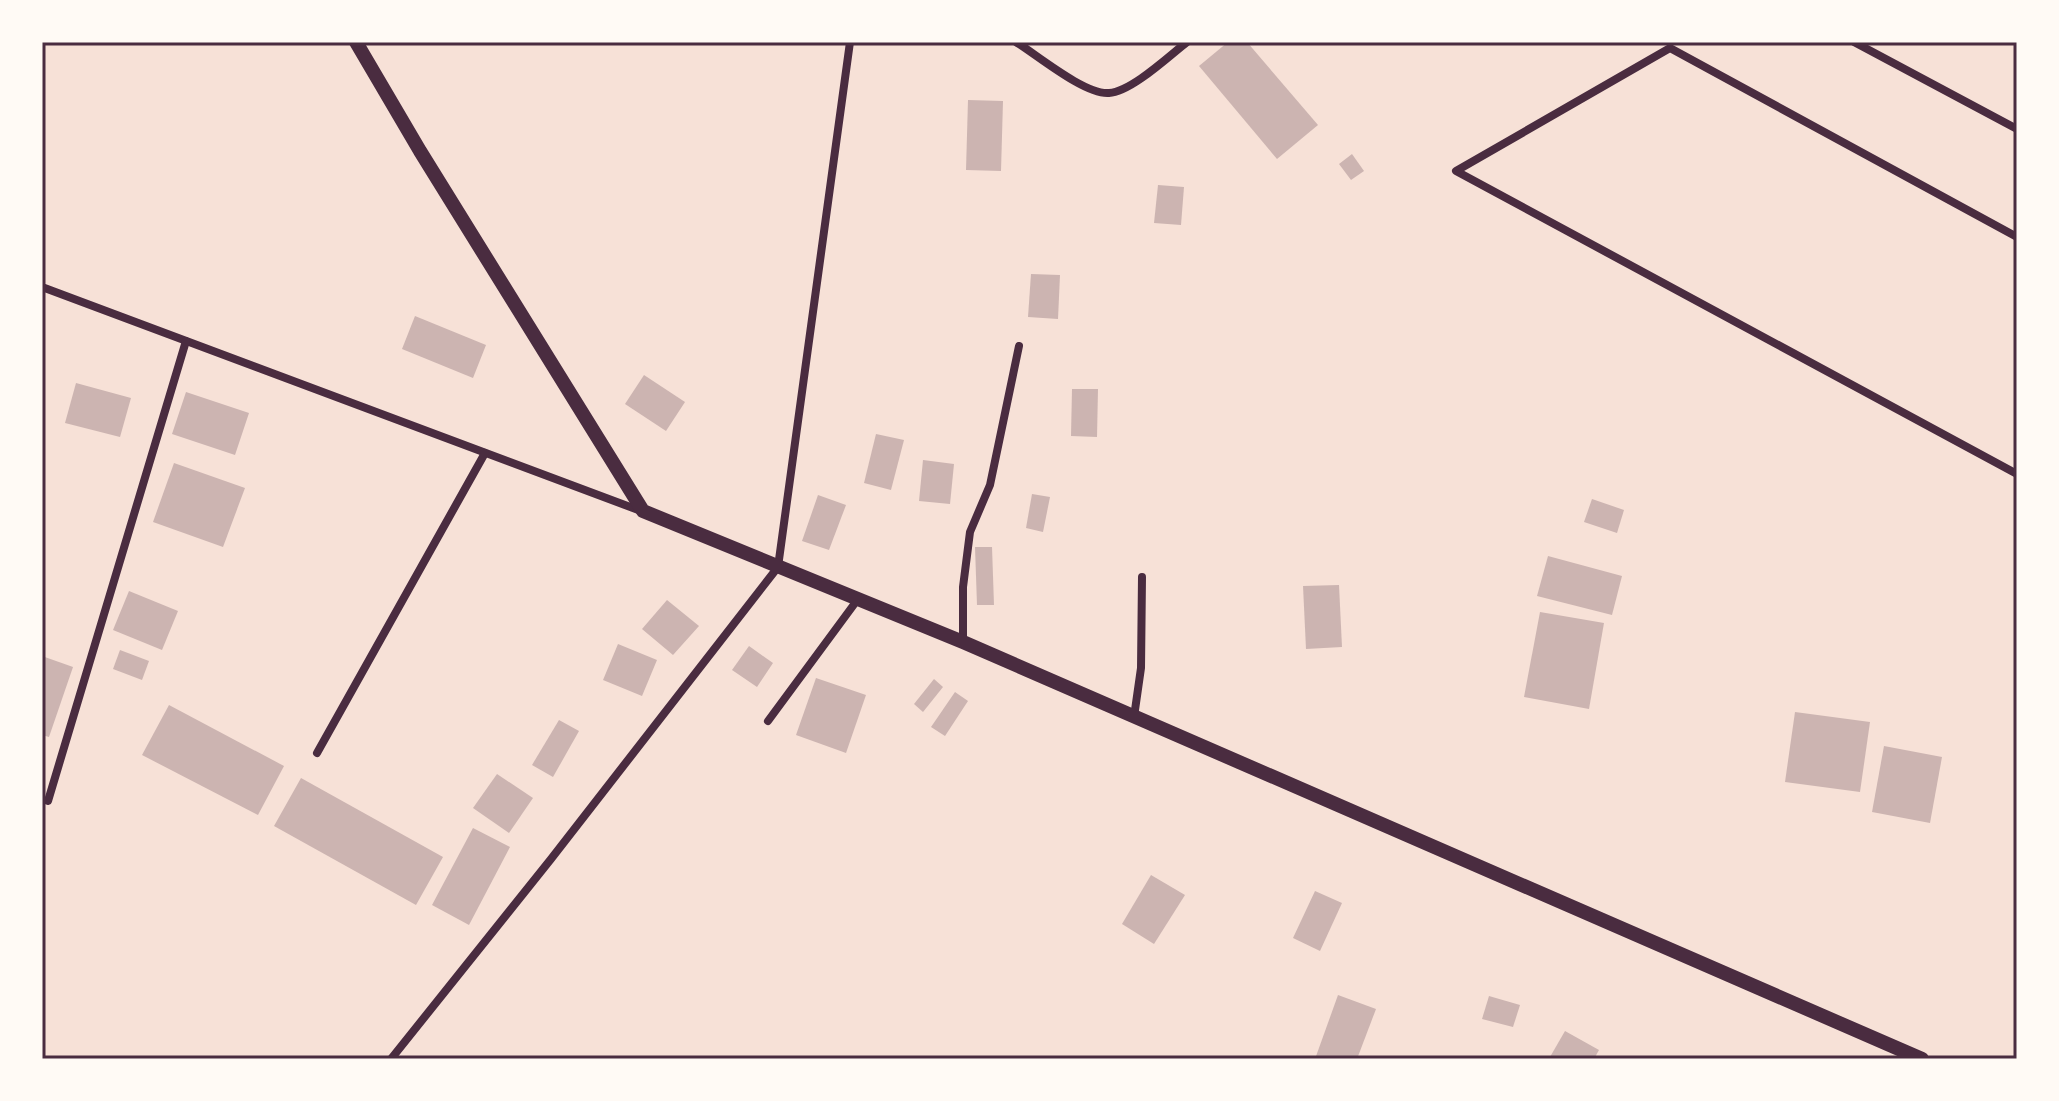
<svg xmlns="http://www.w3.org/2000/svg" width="2059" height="1101" viewBox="0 0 2059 1101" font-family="Manrope,sans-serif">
<rect width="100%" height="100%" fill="#f7e1d7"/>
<g fill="#ccb4b1">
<path d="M 1228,42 L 1247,42 L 1318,125 L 1277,159 L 1199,66 Z"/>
<path d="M 968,100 L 1003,101 L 1001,171 L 966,170 Z"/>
<path d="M 1352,154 L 1364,171 L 1351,180 L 1339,164 Z"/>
<path d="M 1158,185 L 1184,187 L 1181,225 L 1154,223 Z"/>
<path d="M 1031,274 L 1060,275 L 1058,319 L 1028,317 Z"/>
<path d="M 415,316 L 486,345 L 473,378 L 402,349 Z"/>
<path d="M 644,375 L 685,402 L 666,431 L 625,404 Z"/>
<path d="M 76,383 L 131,398 L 120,437 L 65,423 Z"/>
<path d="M 1072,389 L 1098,389 L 1097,437 L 1071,436 Z"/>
<path d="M 186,392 L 249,413 L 235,455 L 172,434 Z"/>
<path d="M 876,434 L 904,440 L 891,490 L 864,483 Z"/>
<path d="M 923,460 L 954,464 L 950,504 L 919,501 Z"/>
<path d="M 174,463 L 245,488 L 223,547 L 153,522 Z"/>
<path d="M 1032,494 L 1050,497 L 1043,532 L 1026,528 Z"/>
<path d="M 818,495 L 846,505 L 829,550 L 802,541 Z"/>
<path d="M 1592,499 L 1624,510 L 1617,533 L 1584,522 Z"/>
<path d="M 975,547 L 992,547 L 994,605 L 977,605 Z"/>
<path d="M 1548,556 L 1622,576 L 1612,615 L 1537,596 Z"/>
<path d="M 1339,585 L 1342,647 L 1306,649 L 1303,586 Z"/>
<path d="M 129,591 L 178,611 L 162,650 L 113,630 Z"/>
<path d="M 667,600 L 699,626 L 673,655 L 642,629 Z"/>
<path d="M 1540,612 L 1604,623 L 1589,709 L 1524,697 Z"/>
<path d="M 618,644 L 657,660 L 642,696 L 603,680 Z"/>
<path d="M 749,646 L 773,663 L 757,687 L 732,670 Z"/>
<path d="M 120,650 L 149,661 L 142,680 L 113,669 Z"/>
<path d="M 42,656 L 73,667 L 49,737 L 42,735 Z"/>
<path d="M 816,678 L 866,695 L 846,753 L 796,735 Z"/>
<path d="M 934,679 L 943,687 L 923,712 L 914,704 Z"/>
<path d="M 955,692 L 968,701 L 945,736 L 931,727 Z"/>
<path d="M 169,705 L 284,766 L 258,815 L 142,755 Z"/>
<path d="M 1795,712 L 1870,722 L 1860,792 L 1785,782 Z"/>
<path d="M 559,720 L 579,731 L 553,777 L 532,765 Z"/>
<path d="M 1884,746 L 1942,757 L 1930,823 L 1872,812 Z"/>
<path d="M 497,774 L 533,798 L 509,833 L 473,808 Z"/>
<path d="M 301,778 L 443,857 L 416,905 L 274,826 Z"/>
<path d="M 473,828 L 510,847 L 469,925 L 432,905 Z"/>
<path d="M 1151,875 L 1185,895 L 1154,944 L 1122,924 Z"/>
<path d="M 1315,891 L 1342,903 L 1320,951 L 1293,938 Z"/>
<path d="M 1338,995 L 1376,1009 L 1357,1059 L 1315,1059 Z"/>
<path d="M 1489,996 L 1520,1005 L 1513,1027 L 1482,1019 Z"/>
<path d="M 1565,1031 L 1599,1050 L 1594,1059 L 1554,1059 L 1550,1057 Z"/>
</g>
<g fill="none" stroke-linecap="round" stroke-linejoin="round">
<g stroke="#4a2c40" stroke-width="8">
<path d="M 1016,42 C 1037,55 1085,95 1109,93 C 1131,92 1169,56 1187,42"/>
<path d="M 1854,42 L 2017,129"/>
<path d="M 2017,237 L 1670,48 L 1456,171 L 2017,474"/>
<path d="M 42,287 L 641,511"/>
<path d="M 963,642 L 963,587 L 970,532 L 990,485 L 1019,346"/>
<path d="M 1134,717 L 1141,668 L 1142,577"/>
<path d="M 768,721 L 858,599"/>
<path d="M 317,753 L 485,453"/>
<path d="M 48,801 L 186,341"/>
<path d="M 391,1059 L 551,859 L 778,567 L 850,42"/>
</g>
<path stroke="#4a2c40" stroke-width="14" d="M 356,42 L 420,151 L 643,511 L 963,642 L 1922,1059"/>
</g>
<rect width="2059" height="1101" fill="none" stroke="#fffaf5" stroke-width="88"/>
<rect x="44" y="44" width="1971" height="1013" fill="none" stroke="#4a2c40" stroke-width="3"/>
</svg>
